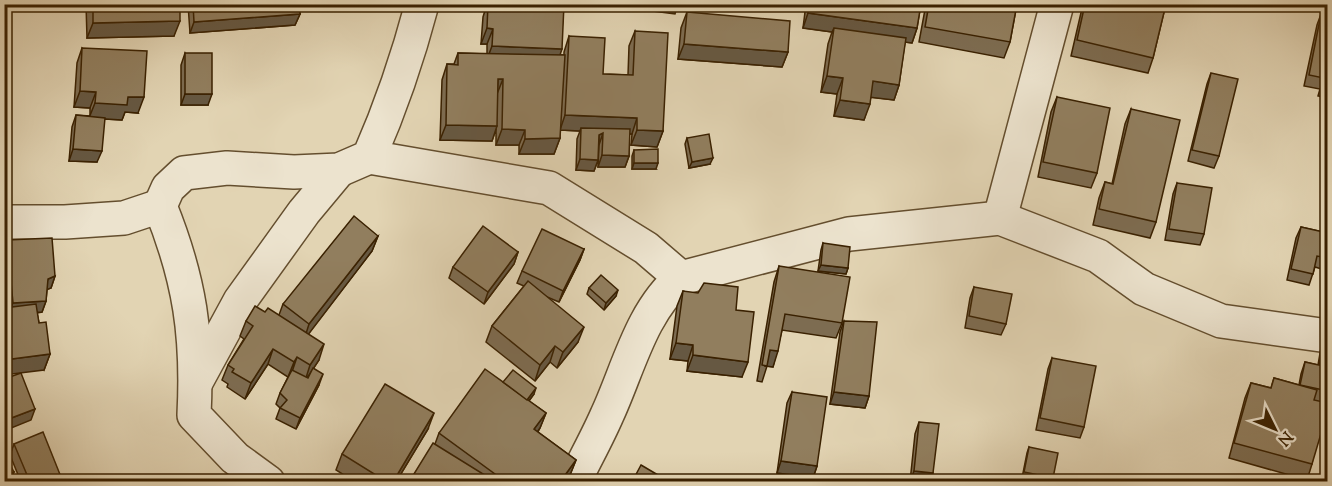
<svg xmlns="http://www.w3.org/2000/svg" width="1332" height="486" viewBox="0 0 1332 486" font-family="'Sorts Mill Goudy',serif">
<rect width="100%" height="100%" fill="#e2d4b3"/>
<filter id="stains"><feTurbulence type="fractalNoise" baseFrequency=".00333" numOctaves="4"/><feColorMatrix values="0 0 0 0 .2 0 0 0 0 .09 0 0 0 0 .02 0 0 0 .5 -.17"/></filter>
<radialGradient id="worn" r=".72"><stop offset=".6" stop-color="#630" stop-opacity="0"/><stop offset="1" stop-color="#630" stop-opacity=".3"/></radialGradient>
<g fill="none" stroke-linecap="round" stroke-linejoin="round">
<defs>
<g id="minor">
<path d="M 369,157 L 549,188 L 646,248 L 681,278"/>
<path d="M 1000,218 L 1057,4"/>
<path d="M 4,222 L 65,222 L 124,218 L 160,206"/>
<path d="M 196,382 L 240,301 L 304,212 L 339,170"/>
<path d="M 268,482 L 235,458 L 194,415 C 198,336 190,280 160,206 L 168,188 L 184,173 L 227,168 L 294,172 L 339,170 L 369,157 C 391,107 408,57 422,4"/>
<path d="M 574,482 C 585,459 597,438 607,415 C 628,370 641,311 681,278 L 849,234 L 1000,218 L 1098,256 L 1144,289 L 1221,321 L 1328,336"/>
</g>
</defs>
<use href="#minor" stroke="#644e2e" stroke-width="36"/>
<use href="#minor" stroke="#ece3ce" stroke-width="33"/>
</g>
<g fill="#7d6c51" stroke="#3a2101" stroke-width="1.5">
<path d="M 86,4 L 180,4 L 174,36 L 87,38 Z"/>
<path d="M 188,4 L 299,4 L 300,14 L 295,25 L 190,33 Z"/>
<path d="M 487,4 L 564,4 L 560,55 L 564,55 L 564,52 L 569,36 L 603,74 L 628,75 L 629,46 L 635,31 L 663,131 L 657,147 L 631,145 L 632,134 L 629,134 L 629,156 L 625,167 L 598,167 L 599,145 L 598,160 L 594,171 L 576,170 L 577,139 L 580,131 L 560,130 L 560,138 L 554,154 L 519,154 L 519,145 L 496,145 L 496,129 L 492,141 L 440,140 L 442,80 L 447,64 L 454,64 L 458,53 L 487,54 L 487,44 L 481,44 L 483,17 Z"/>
<path d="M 806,4 L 921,4 L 917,28 L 912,43 L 905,42 L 899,85 L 894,100 L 871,97 L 864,120 L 834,116 L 837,94 L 821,92 L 828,44 L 832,32 L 803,28 Z"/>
<path d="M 926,4 L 1017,4 L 1010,42 L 1004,58 L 919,42 Z"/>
<path d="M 1083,4 L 1166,4 L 1153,58 L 1148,73 L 1071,56 Z"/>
<path d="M 687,12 L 788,52 L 782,67 L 678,59 L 681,28 Z"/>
<path d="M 1321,14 L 1328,15 L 1328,98 L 1318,96 L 1320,89 L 1304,86 L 1317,25 Z"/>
<path d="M 82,48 L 138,113 L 125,112 L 122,120 L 104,119 L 97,162 L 69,161 L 72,127 L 76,115 L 90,116 L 90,108 L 74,107 L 77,63 Z"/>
<path d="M 185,53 L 208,105 L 181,105 L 181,65 Z"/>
<path d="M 1211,73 L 1219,156 L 1214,168 L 1188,161 L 1207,84 Z"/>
<path d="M 1057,97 L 1097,173 L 1091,188 L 1038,177 L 1051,112 Z"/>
<path d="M 1131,109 L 1156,222 L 1150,238 L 1093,225 L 1099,198 L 1105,182 L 1112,184 L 1125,124 Z"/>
<path d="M 687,138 L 710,164 L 689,168 L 685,144 Z"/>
<path d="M 634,150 L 656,169 L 632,169 L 632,156 Z"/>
<path d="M 1177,183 L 1204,234 L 1200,245 L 1165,240 L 1173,194 Z"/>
<path d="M 1301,227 L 1328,233 L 1328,271 L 1315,267 L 1309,285 L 1287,280 L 1296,238 Z"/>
<path d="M 378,236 L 372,251 L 308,334 L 319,360 L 307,378 L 319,385 L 296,429 L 276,419 L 280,408 L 276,404 L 280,393 L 288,377 L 268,364 L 245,399 L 227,387 L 228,384 L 222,380 L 228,365 L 244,339 L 240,336 L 246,321 L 265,312 L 279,315 L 283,304 Z"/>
<path d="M 7,240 L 55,276 L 51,288 L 47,289 L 46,301 L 42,312 L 37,313 L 39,323 L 50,354 L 44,370 L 8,307 L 4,271 L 4,247 Z"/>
<path d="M 823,243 L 848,268 L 846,274 L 818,271 L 821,250 Z"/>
<path d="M 584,249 L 580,260 L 559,302 L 547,297 L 578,342 L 557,368 L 550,362 L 535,381 L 486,342 L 492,326 L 524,286 L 517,283 L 522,271 Z"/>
<path d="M 518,252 L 514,264 L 484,304 L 449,278 L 453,267 Z"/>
<path d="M 779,266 L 842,323 L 836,338 L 782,330 L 773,367 L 767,366 L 762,382 L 757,381 L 774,282 Z"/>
<path d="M 974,287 L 1006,324 L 1001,335 L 965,328 L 970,298 Z"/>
<path d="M 589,288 L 616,296 L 604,310 L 587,294 Z"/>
<path d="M 683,291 L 736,310 L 742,377 L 687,371 L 688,361 L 670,359 L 677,306 Z"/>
<path d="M 844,321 L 869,396 L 865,408 L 830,404 L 840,332 Z"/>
<path d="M 1325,336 L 1328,336 L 1328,403 L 1321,402 L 1312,464 L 1307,480 L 1229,458 L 1245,398 L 1251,383 L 1271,388 L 1274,378 L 1299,385 L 1301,374 L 1305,362 L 1318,365 L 1322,342 Z"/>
<path d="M 1052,358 L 1084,427 L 1080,438 L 1036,430 L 1048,369 Z"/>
<path d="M 503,382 L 534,394 L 529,401 L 546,413 L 540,428 L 538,432 L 576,460 L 570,475 L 566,482 L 409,482 L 435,444 L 439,433 Z"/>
<path d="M 792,392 L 817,466 L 813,478 L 777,473 L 787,403 Z"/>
<path d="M 919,422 L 930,482 L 910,482 L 915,434 Z"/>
<path d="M 428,429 L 396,482 L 355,482 L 336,470 L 342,454 Z"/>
<path d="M 14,444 L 63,482 L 21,482 L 10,455 Z"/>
<path d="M 1029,447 L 1053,478 L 1052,482 L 1040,482 L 1022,478 L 1027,453 Z"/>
</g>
<g fill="#665842" stroke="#3a2101" stroke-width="1.5">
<path d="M 638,4 L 678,4 L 675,14 L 636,9 Z"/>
<path d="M 808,13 L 917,28 L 912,43 L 833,33 L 834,28 L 832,32 L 803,28 Z"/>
<path d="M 300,14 L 295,25 L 190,33 L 194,22 Z"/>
<path d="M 180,21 L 174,36 L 87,38 L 93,23 Z"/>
<path d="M 487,28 L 493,29 L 487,44 L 481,44 Z"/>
<path d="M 684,44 L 788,52 L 782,67 L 678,59 Z"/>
<path d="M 492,46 L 562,49 L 557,64 L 486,62 Z"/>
<path d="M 827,76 L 843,78 L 837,94 L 821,92 Z"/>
<path d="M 498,79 L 503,79 L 497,94 Z"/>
<path d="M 873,81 L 899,85 L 894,100 L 868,97 Z"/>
<path d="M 80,91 L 96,92 L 90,108 L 74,107 Z"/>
<path d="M 185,94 L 212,94 L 208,105 L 181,105 Z"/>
<path d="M 128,97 L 144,97 L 138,113 L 125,112 L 122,120 L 89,118 L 95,103 Z"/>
<path d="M 840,100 L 870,104 L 864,120 L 834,116 Z"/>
<path d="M 565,115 L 637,118 L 632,134 L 581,131 L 581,128 L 580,131 L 560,130 Z"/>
<path d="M 446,125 L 497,126 L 492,141 L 440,140 Z"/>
<path d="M 502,129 L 525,130 L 519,145 L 496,145 Z"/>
<path d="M 637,130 L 663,131 L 657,147 L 631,145 Z"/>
<path d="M 603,133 L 599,145 L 599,135 Z"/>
<path d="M 560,138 L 554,154 L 519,154 L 525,139 Z"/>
<path d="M 73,149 L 102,151 L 97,162 L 69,161 Z"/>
<path d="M 602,155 L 629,156 L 625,167 L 598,167 Z"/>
<path d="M 713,158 L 710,164 L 689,168 L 692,162 Z"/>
<path d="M 580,159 L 598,160 L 594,171 L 576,170 Z"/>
<path d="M 634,163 L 658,163 L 656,169 L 632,169 Z"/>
<path d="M 378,236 L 372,251 L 304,340 L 309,324 Z"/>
<path d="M 584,249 L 580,260 L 559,302 L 563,291 Z"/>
<path d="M 518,252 L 514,264 L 484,304 L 488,292 Z"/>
<path d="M 821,265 L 848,268 L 846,274 L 818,271 Z"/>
<path d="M 55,276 L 51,288 L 44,291 L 48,279 Z"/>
<path d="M 618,290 L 616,296 L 604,310 L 606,303 Z"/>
<path d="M 46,301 L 42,312 L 8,314 L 13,303 Z"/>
<path d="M 584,327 L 578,342 L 557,368 L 563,352 Z"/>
<path d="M 676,343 L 693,345 L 688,361 L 670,359 Z"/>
<path d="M 324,344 L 319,360 L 305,381 L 310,365 Z"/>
<path d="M 555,346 L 550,362 L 535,381 L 540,365 Z"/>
<path d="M 273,349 L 268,364 L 245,399 L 251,383 Z"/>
<path d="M 770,350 L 778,351 L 773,367 L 765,366 Z"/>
<path d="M 50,354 L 44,370 L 4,375 L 4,360 Z"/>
<path d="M 693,355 L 748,362 L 742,377 L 687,371 Z"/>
<path d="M 297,357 L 292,372 L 288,377 L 294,362 Z"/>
<path d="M 323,374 L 319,385 L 296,429 L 300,418 Z"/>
<path d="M 536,388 L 534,394 L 524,407 L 526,401 Z"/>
<path d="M 834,392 L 869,396 L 865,408 L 830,404 Z"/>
<path d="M 35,409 L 31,420 L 4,431 L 4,424 L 6,420 Z"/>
<path d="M 434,413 L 428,429 L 396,482 L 393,482 Z"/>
<path d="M 546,413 L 540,428 L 528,445 L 534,429 Z"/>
<path d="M 576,460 L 570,475 L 566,482 L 560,482 Z"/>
<path d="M 781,461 L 817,466 L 813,478 L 777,473 Z"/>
<path d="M 914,471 L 933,473 L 930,482 L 910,482 Z"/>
<path d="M 14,472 L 10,482 L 4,482 L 4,476 Z"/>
</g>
<g fill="#917e5e" stroke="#3a2101" stroke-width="1.5">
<path d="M 93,4 L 180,4 L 180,21 L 93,23 Z"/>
<path d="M 193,4 L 299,4 L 300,14 L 194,22 Z"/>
<path d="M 488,4 L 564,4 L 562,49 L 492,46 L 493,29 L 487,28 Z"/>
<path d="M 809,4 L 921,4 L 917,28 L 808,13 Z"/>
<path d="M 929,4 L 1017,4 L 1010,42 L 925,27 Z"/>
<path d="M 1085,4 L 1166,4 L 1153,58 L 1077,40 Z"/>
<path d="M 687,12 L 790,21 L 788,52 L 684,44 Z"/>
<path d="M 1321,14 L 1328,15 L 1328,86 L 1323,85 L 1324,78 L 1309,75 Z"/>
<path d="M 834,28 L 906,38 L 899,85 L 873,81 L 870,104 L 840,100 L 843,78 L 827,76 Z"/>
<path d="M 635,31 L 668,33 L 663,131 L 637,130 L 637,118 L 565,115 L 569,36 L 605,38 L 603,74 L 633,75 Z"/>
<path d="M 82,48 L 147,51 L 144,97 L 128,97 L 127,105 L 95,103 L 96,92 L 80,91 Z"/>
<rect x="185" y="53" width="27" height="41"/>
<path d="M 458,53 L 565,55 L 560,138 L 525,139 L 525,130 L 502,129 L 503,79 L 498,79 L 497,126 L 446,125 L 447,64 L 458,65 Z"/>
<path d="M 1211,73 L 1238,79 L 1219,156 L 1192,150 Z"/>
<path d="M 1057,97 L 1110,108 L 1097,173 L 1043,162 Z"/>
<path d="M 1131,109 L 1180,120 L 1156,222 L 1099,209 L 1105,182 L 1113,184 Z"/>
<path d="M 76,115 L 105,118 L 102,151 L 73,149 Z"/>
<path d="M 581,128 L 630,129 L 629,156 L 602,155 L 603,133 L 599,135 L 598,160 L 580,159 Z"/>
<path d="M 709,134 L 713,158 L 692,162 L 687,138 Z"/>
<path d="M 658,149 L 658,163 L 634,163 L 634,150 Z"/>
<path d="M 1177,183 L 1212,188 L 1204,234 L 1169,229 Z"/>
<path d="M 354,216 L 378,236 L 309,324 L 283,304 Z"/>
<path d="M 483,226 L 518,252 L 488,292 L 453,267 Z"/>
<path d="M 1301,227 L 1328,233 L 1328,258 L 1317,256 L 1313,274 L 1291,269 Z"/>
<path d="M 542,229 L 584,249 L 563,291 L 522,271 Z"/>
<path d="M 52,238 L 55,276 L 48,279 L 46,301 L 13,303 L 7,240 Z"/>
<path d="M 823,243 L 850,247 L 848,268 L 821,265 Z"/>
<path d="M 779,266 L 850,277 L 842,323 L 785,314 L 778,351 L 770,350 L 767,366 L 762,365 Z"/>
<path d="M 601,275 L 618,290 L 606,303 L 589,288 Z"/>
<path d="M 528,281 L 584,327 L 563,352 L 555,346 L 540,365 L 492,326 Z"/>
<path d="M 704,283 L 738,287 L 736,310 L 754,312 L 748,362 L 693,355 L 693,345 L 676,343 L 683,291 L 698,293 Z"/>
<path d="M 974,287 L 1012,294 L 1006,324 L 969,316 Z"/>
<path d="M 36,304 L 39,323 L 46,322 L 50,354 L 4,360 L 4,308 Z"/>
<path d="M 255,306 L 265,312 L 268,308 L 324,344 L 310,365 L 297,357 L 294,362 L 273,349 L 251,383 L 232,372 L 234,369 L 228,365 L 253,326 L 246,321 Z"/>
<path d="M 844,321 L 877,322 L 869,396 L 834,392 Z"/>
<path d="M 1325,336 L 1328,336 L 1328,366 L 1319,365 Z"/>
<path d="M 1052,358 L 1096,366 L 1084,427 L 1040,418 Z"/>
<path d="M 1305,362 L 1328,367 L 1328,391 L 1300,385 Z"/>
<path d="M 313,368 L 323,374 L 300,418 L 280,408 L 287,400 L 280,393 L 292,370 L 308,378 Z"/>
<path d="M 485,369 L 546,413 L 534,429 L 576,460 L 560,482 L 506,482 L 439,433 Z"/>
<path d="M 513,370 L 536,388 L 527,400 L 503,382 Z"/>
<path d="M 21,373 L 35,409 L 6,420 L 4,417 L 4,379 Z"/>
<path d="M 1274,378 L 1317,390 L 1314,400 L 1328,403 L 1328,410 L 1312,464 L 1234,443 L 1251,383 L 1271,388 Z"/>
<path d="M 385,384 L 434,413 L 393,482 L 387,482 L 342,454 Z"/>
<path d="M 792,392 L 827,397 L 817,466 L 781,461 Z"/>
<path d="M 919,422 L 939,424 L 933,473 L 914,471 Z"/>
<path d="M 43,432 L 63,482 L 30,482 L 14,444 Z"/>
<path d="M 433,443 L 496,482 L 409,482 Z"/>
<path d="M 1029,447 L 1058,453 L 1053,478 L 1024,472 Z"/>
<path d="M 4,453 L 14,472 L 4,476 Z"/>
<path d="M 641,465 L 670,482 L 632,482 Z"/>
<path d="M 782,475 L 807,477 L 807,482 L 781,482 Z"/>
</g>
<rect width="1332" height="486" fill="none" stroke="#e2d4b3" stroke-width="24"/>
<rect x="6" y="6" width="1320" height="474" fill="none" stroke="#3a2101" stroke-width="3"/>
<rect x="12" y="12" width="1308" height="462" fill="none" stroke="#3a2101" stroke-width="1.5"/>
<g transform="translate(1275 429) rotate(133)" stroke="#ece3ce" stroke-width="4.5" paint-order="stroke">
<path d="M0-4.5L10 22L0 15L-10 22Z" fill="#3a2101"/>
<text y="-9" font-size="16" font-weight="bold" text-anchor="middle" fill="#3a2101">N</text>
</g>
<rect width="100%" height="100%" filter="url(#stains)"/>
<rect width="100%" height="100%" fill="url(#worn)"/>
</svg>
